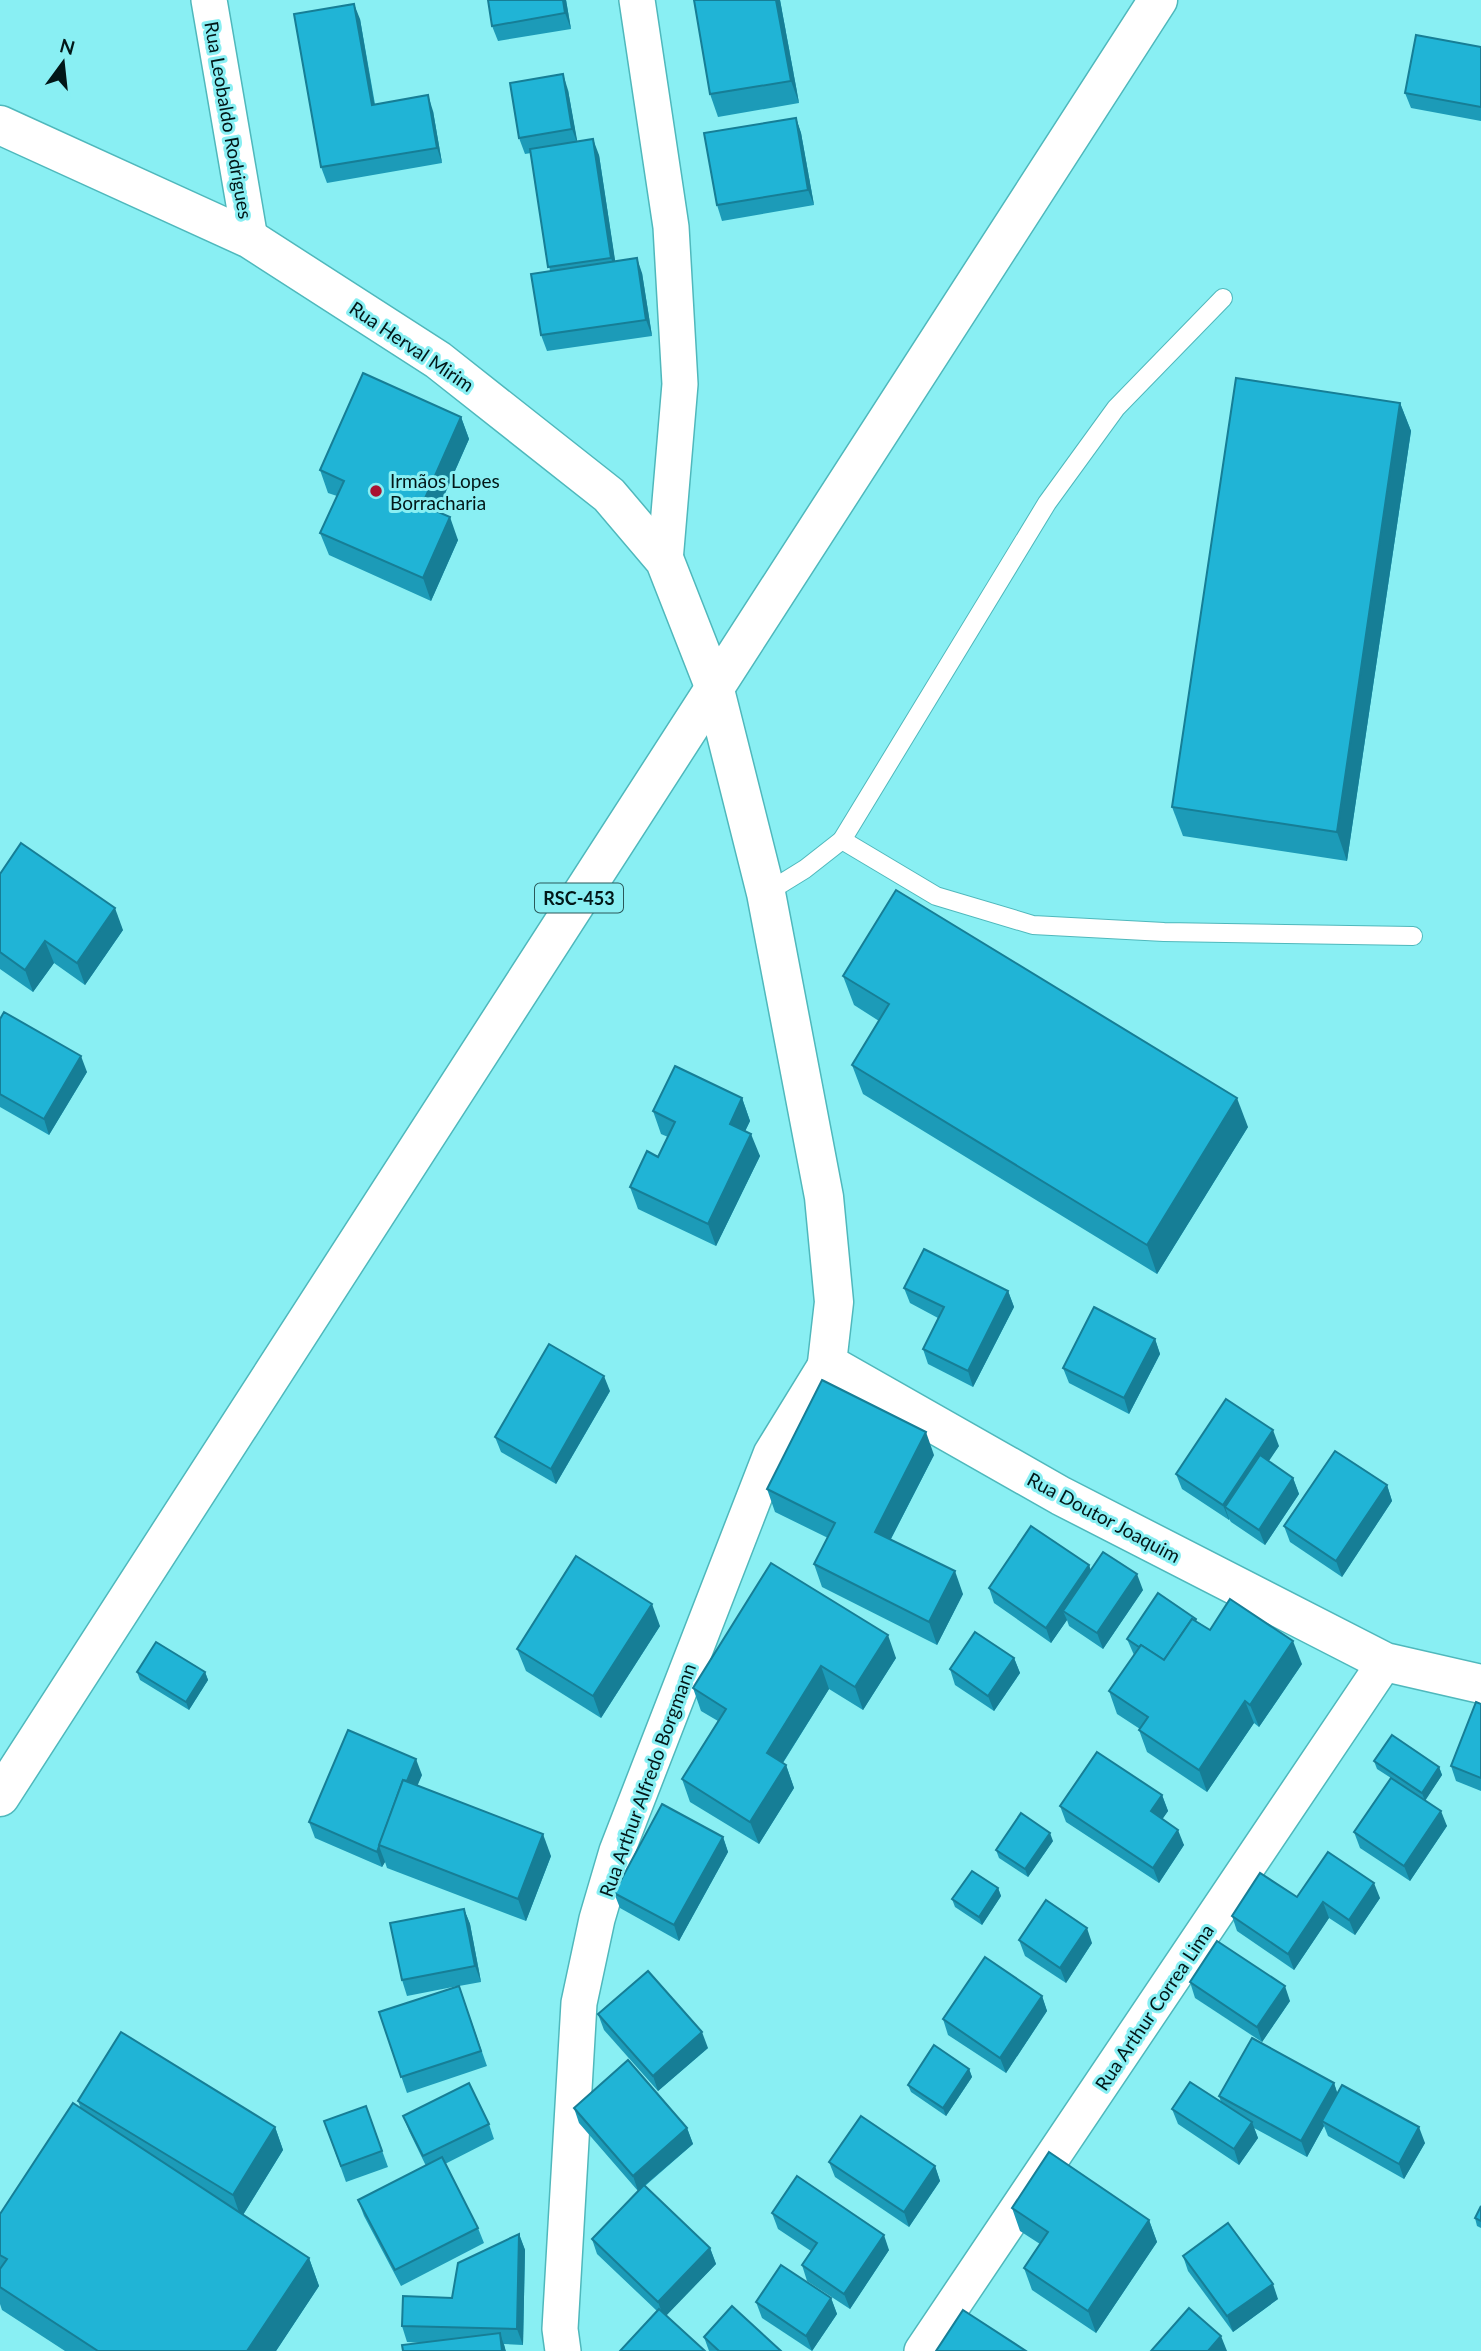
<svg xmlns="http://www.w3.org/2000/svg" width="1481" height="2351" viewBox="0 0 1481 2351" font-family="Lato,sans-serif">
<rect width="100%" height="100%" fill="#89eff3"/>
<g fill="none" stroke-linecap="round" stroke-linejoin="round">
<defs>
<g id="lane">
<path d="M 842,840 L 1047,503 L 1116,408 L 1223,298"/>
<path d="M 766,893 L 805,869 L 842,840 L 936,896 L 1033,925 L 1164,932 L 1413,936"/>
</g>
<g id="street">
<path d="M 209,0 L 250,239"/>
<path d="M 637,0 L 671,227 L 680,384 L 665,561"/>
<path d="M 563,2351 L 560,2329 L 579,2003 L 597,1919 L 617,1851 L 771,1454 L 827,1363"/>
<path d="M 922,2351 L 1385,1662"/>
</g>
<path id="secondary" d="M 0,125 L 250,239 L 438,360 L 609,495 L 665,561 L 714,686 L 766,893 L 824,1197 L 834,1302 L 827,1363 L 1061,1496 L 1385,1662 L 1481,1684"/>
<path id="highway" d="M 0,1797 L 1158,0"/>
</defs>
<use href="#lane" stroke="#4fb8bc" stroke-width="20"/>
<use href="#street" stroke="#4fb8bc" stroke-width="38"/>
<use href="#secondary" stroke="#4fb8bc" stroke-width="41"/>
<use href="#highway" stroke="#4fb8bc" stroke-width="41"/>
<use href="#lane" stroke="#fff" stroke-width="18"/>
<use href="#street" stroke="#fff" stroke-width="35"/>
<use href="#secondary" stroke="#fff" stroke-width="38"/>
<use href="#highway" stroke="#fff" stroke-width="38"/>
</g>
<g fill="#1c9bb8">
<path d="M 566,0 L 571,29 L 498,41 L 492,26 Z"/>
<path d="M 694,0 L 780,0 L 799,103 L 718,117 L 710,94 Z"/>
<path d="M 360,19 L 375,104 L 433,111 L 442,163 L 327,183 L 321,167 Z"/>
<path d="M 1481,47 L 1481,121 L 1411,108 L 1405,93 Z"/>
<path d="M 568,90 L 577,142 L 599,155 L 615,261 L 642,273 L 652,336 L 547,351 L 541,335 L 550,271 L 531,153 L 525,154 L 519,138 Z"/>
<path d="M 796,118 L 801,133 L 814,205 L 722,221 L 717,205 Z"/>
<path d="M 1400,403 L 1411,431 L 1347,861 L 1183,836 L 1172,807 Z"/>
<path d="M 461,417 L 469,439 L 437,512 L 458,540 L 431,601 L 329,555 L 320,533 L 337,496 L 328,493 L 320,470 Z"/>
<path d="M 0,874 L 123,930 L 85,985 L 54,963 L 33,992 L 0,969 Z"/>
<path d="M 843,976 L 1248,1127 L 1157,1274 L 863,1094 L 852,1065 L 879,1021 L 854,1005 Z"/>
<path d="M 0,1019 L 87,1072 L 49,1135 L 0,1107 Z"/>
<path d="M 742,1098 L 750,1121 L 745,1131 L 760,1156 L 716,1246 L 638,1209 L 630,1187 L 658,1157 L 668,1137 L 661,1134 L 653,1111 Z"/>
<path d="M 904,1288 L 1008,1291 L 1014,1307 L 973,1387 L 928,1364 L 923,1349 L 938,1318 L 910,1303 Z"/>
<path d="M 1155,1339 L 1160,1354 L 1129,1414 L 1069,1383 L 1063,1368 Z"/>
<path d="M 610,1391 L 556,1484 L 501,1452 L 495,1437 Z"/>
<path d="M 1279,1446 L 1268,1461 L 1293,1478 L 1299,1494 L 1265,1545 L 1231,1522 L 1229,1519 L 1229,1520 L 1182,1489 L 1176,1474 Z"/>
<path d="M 934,1455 L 891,1539 L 963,1594 L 937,1645 L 822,1587 L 814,1564 L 828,1538 L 775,1512 L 767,1489 Z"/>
<path d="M 1387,1485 L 1392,1501 L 1342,1577 L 1290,1542 L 1284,1526 Z"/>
<path d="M 771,1563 L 896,1658 L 863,1710 L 829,1689 L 783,1763 L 786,1765 L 794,1788 L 759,1844 L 690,1802 L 682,1779 L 718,1721 L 701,1711 L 693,1688 Z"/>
<path d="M 1089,1565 L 1091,1571 L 1143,1590 L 1103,1649 L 1069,1626 L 1067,1620 L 1051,1643 L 994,1603 L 989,1588 Z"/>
<path d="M 1198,1622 L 1210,1630 L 1302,1664 L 1259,1727 L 1254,1723 L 1207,1792 L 1147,1752 L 1139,1730 L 1140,1729 L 1117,1714 L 1109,1691 L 1134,1655 L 1127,1639 Z"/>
<path d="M 660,1626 L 601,1718 L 526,1671 L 517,1649 Z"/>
<path d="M 1014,1658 L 1020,1673 L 994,1711 L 955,1685 L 950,1669 Z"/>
<path d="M 137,1672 L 205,1672 L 208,1680 L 189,1710 L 140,1680 Z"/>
<path d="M 1481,1704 L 1481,1791 L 1456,1781 L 1451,1766 Z"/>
<path d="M 1374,1761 L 1439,1767 L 1442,1775 L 1425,1800 L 1447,1826 L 1410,1881 L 1360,1848 L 1354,1832 L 1391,1778 L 1377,1769 Z"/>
<path d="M 422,1775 L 417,1785 L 551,1856 L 526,1921 L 387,1868 L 385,1862 L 382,1867 L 315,1838 L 309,1822 Z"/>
<path d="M 1162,1795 L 1168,1811 L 1162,1819 L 1184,1845 L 1159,1883 L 1066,1822 L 1060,1806 Z"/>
<path d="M 723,1837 L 728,1852 L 679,1941 L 620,1908 L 614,1893 Z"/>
<path d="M 1053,1841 L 1028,1877 L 999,1858 L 996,1850 Z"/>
<path d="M 998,1888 L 1001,1896 L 982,1925 L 955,1907 L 952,1899 Z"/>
<path d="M 1297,1897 L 1380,1898 L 1355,1935 L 1329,1918 L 1294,1970 L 1237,1931 L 1232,1916 Z"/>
<path d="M 464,1909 L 470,1924 L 481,1982 L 459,1986 L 487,2066 L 407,2093 L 379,2012 L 458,1986 L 407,1996 L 402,1980 Z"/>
<path d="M 1019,1940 L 1092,1943 L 1066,1983 L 1025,1956 Z"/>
<path d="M 1190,1982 L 1290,2001 L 1262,2042 L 1195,1998 Z"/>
<path d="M 1042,1996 L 1047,2011 L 1006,2073 L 948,2035 L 943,2019 Z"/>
<path d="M 598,2014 L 708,2048 L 658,2091 L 604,2030 Z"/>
<path d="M 969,2069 L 972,2077 L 946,2116 L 911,2092 L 908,2085 Z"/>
<path d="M 1334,2083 L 1337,2093 L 1425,2143 L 1404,2179 L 1328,2136 L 1324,2126 L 1307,2157 L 1254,2128 L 1258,2138 L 1239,2165 L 1178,2124 L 1172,2109 L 1221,2102 L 1219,2096 Z"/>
<path d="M 78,2101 L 275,2127 L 283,2150 L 243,2215 L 309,2258 L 319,2286 L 276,2351 L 65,2351 L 2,2310 L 0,2304 L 0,2214 L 81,2109 Z"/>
<path d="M 366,2106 L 388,2167 L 346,2182 L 324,2121 Z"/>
<path d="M 574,2108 L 687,2128 L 693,2144 L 645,2186 L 710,2248 L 716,2264 L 666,2315 L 657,2311 L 597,2254 L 592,2239 L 638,2191 L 579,2123 Z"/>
<path d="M 403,2116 L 489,2124 L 494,2139 L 445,2164 L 478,2228 L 484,2243 L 401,2286 L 364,2216 L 358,2200 L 426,2166 L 409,2131 Z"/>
<path d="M 829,2162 L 935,2166 L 940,2181 L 909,2227 L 835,2177 Z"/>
<path d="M 1481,2206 L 1481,2228 L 1477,2226 L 1475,2218 Z"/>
<path d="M 1012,2208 L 1149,2220 L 1157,2242 L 1096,2333 L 1032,2290 L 1024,2268 L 1040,2244 L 1020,2231 Z"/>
<path d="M 772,2213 L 889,2250 L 850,2309 L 807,2281 L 802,2265 L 811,2251 L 778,2229 Z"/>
<path d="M 519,2234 L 525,2250 L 523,2345 L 504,2344 L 505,2348 L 407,2342 L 402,2326 L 452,2298 Z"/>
<path d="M 1183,2256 L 1278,2299 L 1233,2332 L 1188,2271 Z"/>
<path d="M 831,2298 L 837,2314 L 812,2351 L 762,2318 L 756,2302 Z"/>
<path d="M 704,2337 L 781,2351 L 709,2351 Z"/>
</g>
<g fill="#167e96">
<path d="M 563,0 L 566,0 L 571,29 L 565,13 Z"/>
<path d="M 776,0 L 780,0 L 799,103 L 791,81 Z"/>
<path d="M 354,4 L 360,19 L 377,120 L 372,105 Z"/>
<path d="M 563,74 L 568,90 L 578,145 L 572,129 Z"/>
<path d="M 428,95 L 433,111 L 442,163 L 437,148 Z"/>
<path d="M 796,118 L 801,133 L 814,205 L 808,190 Z"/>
<path d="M 593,139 L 599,155 L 617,273 L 611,258 Z"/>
<path d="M 637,258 L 642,273 L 652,336 L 646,320 Z"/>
<path d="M 1400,403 L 1411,431 L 1347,861 L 1337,832 Z"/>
<path d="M 461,417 L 469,439 L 430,527 L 422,505 Z"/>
<path d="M 450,517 L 458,540 L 431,601 L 423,578 Z"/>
<path d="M 115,908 L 123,930 L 85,985 L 77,963 Z"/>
<path d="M 45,941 L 54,963 L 33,992 L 25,970 Z"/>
<path d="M 81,1056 L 87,1072 L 49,1135 L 44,1119 Z"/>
<path d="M 742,1098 L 750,1121 L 738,1146 L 730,1124 Z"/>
<path d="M 1237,1098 L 1248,1127 L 1157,1274 L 1147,1245 Z"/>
<path d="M 751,1134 L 760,1156 L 716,1246 L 708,1224 Z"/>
<path d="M 1008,1291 L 1014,1307 L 973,1387 L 968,1371 Z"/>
<path d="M 1155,1339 L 1160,1354 L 1129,1414 L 1124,1398 Z"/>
<path d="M 604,1376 L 610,1391 L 556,1484 L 551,1469 Z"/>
<path d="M 1273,1430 L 1279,1446 L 1234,1513 L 1225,1507 L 1229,1519 L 1229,1520 L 1223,1505 Z"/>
<path d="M 926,1432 L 934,1455 L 883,1554 L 875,1532 Z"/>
<path d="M 1293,1478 L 1299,1494 L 1265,1545 L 1259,1530 Z"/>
<path d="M 1387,1485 L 1392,1501 L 1342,1577 L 1336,1561 Z"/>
<path d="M 1089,1565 L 1094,1581 L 1063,1611 L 1067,1620 L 1051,1643 L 1046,1628 Z"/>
<path d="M 955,1571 L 963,1594 L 937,1645 L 929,1622 Z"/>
<path d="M 1137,1574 L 1143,1590 L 1103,1649 L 1097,1633 Z"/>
<path d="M 652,1604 L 660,1626 L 601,1718 L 593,1696 Z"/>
<path d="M 888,1635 L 896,1658 L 863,1710 L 855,1687 Z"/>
<path d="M 1293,1641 L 1302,1664 L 1259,1727 L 1250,1705 Z"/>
<path d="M 1014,1658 L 1020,1673 L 994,1711 L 988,1696 Z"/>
<path d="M 821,1666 L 829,1689 L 775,1775 L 767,1753 Z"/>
<path d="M 205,1672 L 208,1680 L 189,1710 L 186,1702 Z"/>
<path d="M 1245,1701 L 1254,1723 L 1207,1792 L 1199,1770 Z"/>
<path d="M 416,1759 L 422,1775 L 390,1850 L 379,1845 Z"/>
<path d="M 786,1765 L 794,1788 L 759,1844 L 750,1822 Z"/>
<path d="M 1439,1767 L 1442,1775 L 1425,1801 L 1422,1793 Z"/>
<path d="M 1162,1795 L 1168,1811 L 1157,1827 L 1151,1811 Z"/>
<path d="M 1441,1811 L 1447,1826 L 1410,1881 L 1404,1866 Z"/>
<path d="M 1178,1830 L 1184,1845 L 1159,1883 L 1153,1868 Z"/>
<path d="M 1050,1833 L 1053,1841 L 1028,1877 L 1025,1869 Z"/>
<path d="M 543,1834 L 551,1856 L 526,1921 L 518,1899 Z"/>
<path d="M 723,1837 L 728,1852 L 679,1941 L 674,1925 Z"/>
<path d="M 379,1846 L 385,1862 L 382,1867 L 377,1852 Z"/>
<path d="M 1374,1883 L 1380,1898 L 1355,1935 L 1349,1920 Z"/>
<path d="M 998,1888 L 1001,1896 L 982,1925 L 979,1917 Z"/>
<path d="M 1323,1902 L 1329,1918 L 1294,1970 L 1288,1954 Z"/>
<path d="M 464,1909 L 470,1924 L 481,1982 L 475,1966 Z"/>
<path d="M 1087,1928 L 1092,1943 L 1066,1983 L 1060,1968 Z"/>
<path d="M 1285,1986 L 1290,2001 L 1262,2042 L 1257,2027 Z"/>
<path d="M 1042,1996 L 1047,2011 L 1006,2073 L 1000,2058 Z"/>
<path d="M 702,2032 L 708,2048 L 658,2091 L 653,2076 Z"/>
<path d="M 969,2069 L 972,2077 L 946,2116 L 943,2108 Z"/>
<path d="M 1334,2083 L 1339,2098 L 1322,2121 L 1324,2126 L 1307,2157 L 1301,2141 Z"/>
<path d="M 1252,2122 L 1258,2138 L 1239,2165 L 1234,2149 Z"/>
<path d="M 275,2127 L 283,2150 L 241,2218 L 233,2195 Z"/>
<path d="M 1419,2127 L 1425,2143 L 1404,2179 L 1399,2164 Z"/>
<path d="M 687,2128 L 693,2144 L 638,2191 L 633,2176 Z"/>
<path d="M 935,2166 L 940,2181 L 909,2227 L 904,2212 Z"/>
<path d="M 1149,2220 L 1157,2242 L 1096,2333 L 1088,2311 Z"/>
<path d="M 519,2234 L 525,2250 L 523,2345 L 517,2329 Z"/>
<path d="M 884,2235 L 889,2250 L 850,2309 L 844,2294 Z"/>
<path d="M 710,2248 L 716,2264 L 664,2318 L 658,2302 Z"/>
<path d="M 309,2258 L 319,2286 L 276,2351 L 247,2351 Z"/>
<path d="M 1273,2284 L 1278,2299 L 1233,2332 L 1227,2316 Z"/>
<path d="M 831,2298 L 837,2314 L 812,2351 L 806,2336 Z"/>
<path d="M 500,2333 L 506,2351 L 502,2351 Z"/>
<path d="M 1221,2336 L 1227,2351 L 1208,2351 Z"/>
</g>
<g fill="#20b4d6" stroke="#167e96" stroke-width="2">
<path d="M 488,0 L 563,0 L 565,13 L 492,26 Z"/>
<path d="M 694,0 L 776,0 L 791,81 L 710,94 Z"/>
<path d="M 354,4 L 372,105 L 428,95 L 437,148 L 321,167 L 294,14 Z"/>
<path d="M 1416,35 L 1481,47 L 1481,107 L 1405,93 Z"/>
<path d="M 563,74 L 572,129 L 519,138 L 510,83 Z"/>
<path d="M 796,118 L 808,190 L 717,205 L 704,133 Z"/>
<path d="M 593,139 L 611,258 L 548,267 L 530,149 Z"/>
<path d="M 637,258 L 646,320 L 541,335 L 531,274 Z"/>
<path d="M 363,373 L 461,417 L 422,505 L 450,517 L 423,578 L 320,533 L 344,481 L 320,470 Z"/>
<path d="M 1236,378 L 1400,403 L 1337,832 L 1172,807 Z"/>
<path d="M 21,843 L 115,908 L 77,963 L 45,941 L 25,970 L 0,952 L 0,874 Z"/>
<path d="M 896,890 L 1237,1098 L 1147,1245 L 852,1065 L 889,1004 L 843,976 Z"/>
<path d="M 4,1012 L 81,1056 L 44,1119 L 0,1094 L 0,1019 Z"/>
<path d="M 675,1066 L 742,1098 L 730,1124 L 751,1134 L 708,1224 L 630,1187 L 647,1151 L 658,1157 L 675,1122 L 653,1111 Z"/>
<path d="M 924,1249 L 1008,1291 L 968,1371 L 923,1349 L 944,1307 L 904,1288 Z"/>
<path d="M 1094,1307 L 1155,1339 L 1124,1398 L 1063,1368 Z"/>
<path d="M 549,1344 L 604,1376 L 551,1469 L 495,1437 Z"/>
<path d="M 822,1380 L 926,1432 L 875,1532 L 955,1571 L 929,1622 L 814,1564 L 835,1523 L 767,1489 Z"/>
<path d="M 1226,1399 L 1273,1430 L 1223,1505 L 1176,1474 Z"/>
<path d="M 1335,1451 L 1387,1485 L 1336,1561 L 1284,1526 Z"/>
<path d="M 1260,1455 L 1293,1478 L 1259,1530 L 1225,1507 Z"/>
<path d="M 1031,1526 L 1089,1565 L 1046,1628 L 989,1588 Z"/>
<path d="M 1103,1552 L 1137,1574 L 1097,1633 L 1063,1611 Z"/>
<path d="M 576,1556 L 652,1604 L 593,1696 L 517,1649 Z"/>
<path d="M 771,1563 L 888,1635 L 855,1687 L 821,1666 L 767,1753 L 786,1765 L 750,1822 L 682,1779 L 726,1709 L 693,1688 Z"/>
<path d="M 1158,1593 L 1196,1619 L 1195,1621 L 1192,1619 L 1164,1660 L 1141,1645 L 1139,1647 L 1127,1639 Z"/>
<path d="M 1230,1599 L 1293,1641 L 1250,1705 L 1245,1701 L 1199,1770 L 1139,1730 L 1148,1717 L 1109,1691 L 1141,1645 L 1164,1660 L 1192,1619 L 1210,1630 Z"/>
<path d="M 975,1632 L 1014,1658 L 988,1696 L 950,1669 Z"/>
<path d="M 156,1642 L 205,1672 L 186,1702 L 137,1672 Z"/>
<path d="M 1476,1702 L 1481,1704 L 1481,1778 L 1451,1766 Z"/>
<path d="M 348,1730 L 416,1759 L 407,1781 L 403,1780 L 377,1852 L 309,1822 Z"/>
<path d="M 1392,1735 L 1439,1767 L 1422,1793 L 1374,1761 Z"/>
<path d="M 1097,1752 L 1162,1795 L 1151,1811 L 1178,1830 L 1153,1868 L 1060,1806 Z"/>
<path d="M 1391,1778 L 1441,1811 L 1404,1866 L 1354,1832 Z"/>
<path d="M 403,1780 L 543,1834 L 518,1899 L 379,1845 Z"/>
<path d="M 662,1804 L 723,1837 L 674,1925 L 614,1893 Z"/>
<path d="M 1021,1813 L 1050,1833 L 1025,1869 L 996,1850 Z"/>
<path d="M 1328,1852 L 1374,1883 L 1349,1920 L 1323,1902 L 1288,1954 L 1232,1916 L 1260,1873 L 1297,1897 Z"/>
<path d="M 972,1871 L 998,1888 L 979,1917 L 952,1899 Z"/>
<path d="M 1046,1900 L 1087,1928 L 1060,1968 L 1019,1940 Z"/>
<path d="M 464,1909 L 475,1966 L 402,1980 L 390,1923 Z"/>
<path d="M 1217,1941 L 1285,1986 L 1257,2027 L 1190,1982 Z"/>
<path d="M 985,1957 L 1042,1996 L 1000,2058 L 943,2019 Z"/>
<path d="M 648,1971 L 702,2032 L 653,2076 L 598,2014 Z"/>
<path d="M 459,1986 L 481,2051 L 401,2077 L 379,2012 Z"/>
<path d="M 121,2032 L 275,2127 L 233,2195 L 78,2101 Z"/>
<path d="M 1252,2038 L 1334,2083 L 1301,2141 L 1219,2096 Z"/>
<path d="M 934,2045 L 969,2069 L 943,2108 L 908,2085 Z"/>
<path d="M 628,2060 L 687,2128 L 633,2176 L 574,2108 Z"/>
<path d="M 1190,2082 L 1252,2122 L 1234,2149 L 1172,2109 Z"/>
<path d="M 469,2083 L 489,2124 L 423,2156 L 403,2116 Z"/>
<path d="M 1342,2085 L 1419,2127 L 1399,2164 L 1322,2121 Z"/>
<path d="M 73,2103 L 309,2258 L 247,2351 L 98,2351 L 0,2287 L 0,2269 L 7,2259 L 0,2255 L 0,2214 Z"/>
<path d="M 366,2106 L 382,2151 L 341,2166 L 324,2121 Z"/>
<path d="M 861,2116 L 935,2166 L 904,2212 L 829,2162 Z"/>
<path d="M 1049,2152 L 1149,2220 L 1088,2311 L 1024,2268 L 1048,2232 L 1012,2208 Z"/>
<path d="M 442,2157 L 478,2228 L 395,2270 L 358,2200 Z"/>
<path d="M 797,2176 L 884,2235 L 844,2294 L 802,2265 L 817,2243 L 772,2213 Z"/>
<path d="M 644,2185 L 710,2248 L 658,2302 L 592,2239 Z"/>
<path d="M 1481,2206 L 1481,2221 L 1475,2218 Z"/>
<path d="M 1228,2223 L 1273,2284 L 1227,2316 L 1183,2256 Z"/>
<path d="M 519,2234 L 517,2329 L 402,2326 L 403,2296 L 452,2298 L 458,2263 Z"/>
<path d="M 781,2265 L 831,2298 L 806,2336 L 756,2302 Z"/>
<path d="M 732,2306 L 781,2351 L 719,2351 L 704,2337 Z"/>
<path d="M 1189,2308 L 1221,2336 L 1208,2351 L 1151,2351 Z"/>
<path d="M 659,2309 L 705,2351 L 620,2351 Z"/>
<path d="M 963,2310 L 1026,2351 L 936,2351 Z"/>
<path d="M 500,2333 L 502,2351 L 403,2351 L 402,2345 Z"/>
</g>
<circle fill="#a91231" stroke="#89eff3" stroke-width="2.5" cx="376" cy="491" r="7"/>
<g text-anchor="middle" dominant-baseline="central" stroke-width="6" stroke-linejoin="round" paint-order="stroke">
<rect fill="#89eff3" stroke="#2a585a" stroke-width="2" x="535" y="883.5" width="88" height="29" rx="5"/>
<g font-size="18" font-weight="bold" fill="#021718">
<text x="579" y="898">RSC-453</text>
</g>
<g font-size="19" fill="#021718" stroke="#89eff3">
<text transform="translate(229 120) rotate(80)">Rua Leobaldo Rodrigues</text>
<text transform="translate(412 346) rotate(34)">Rua Herval Mirim</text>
<text transform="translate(1104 1517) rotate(28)">Rua Doutor Joaquim</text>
<text transform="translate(647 1780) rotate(-70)">Rua Arthur Alfredo Borgmann</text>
<text transform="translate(1154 2007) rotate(-56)">Rua Arthur Correa Lima</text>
</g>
<g font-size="19" fill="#021718" stroke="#89eff3" text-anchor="start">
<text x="390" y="480">Irmãos Lopes<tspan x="390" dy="22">Borracharia</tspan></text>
</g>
</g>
<g transform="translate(63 63) rotate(15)" stroke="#89eff3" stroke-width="5" paint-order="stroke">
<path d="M0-5L12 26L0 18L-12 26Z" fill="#021718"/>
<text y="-10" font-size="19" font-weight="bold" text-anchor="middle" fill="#021718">N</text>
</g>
</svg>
